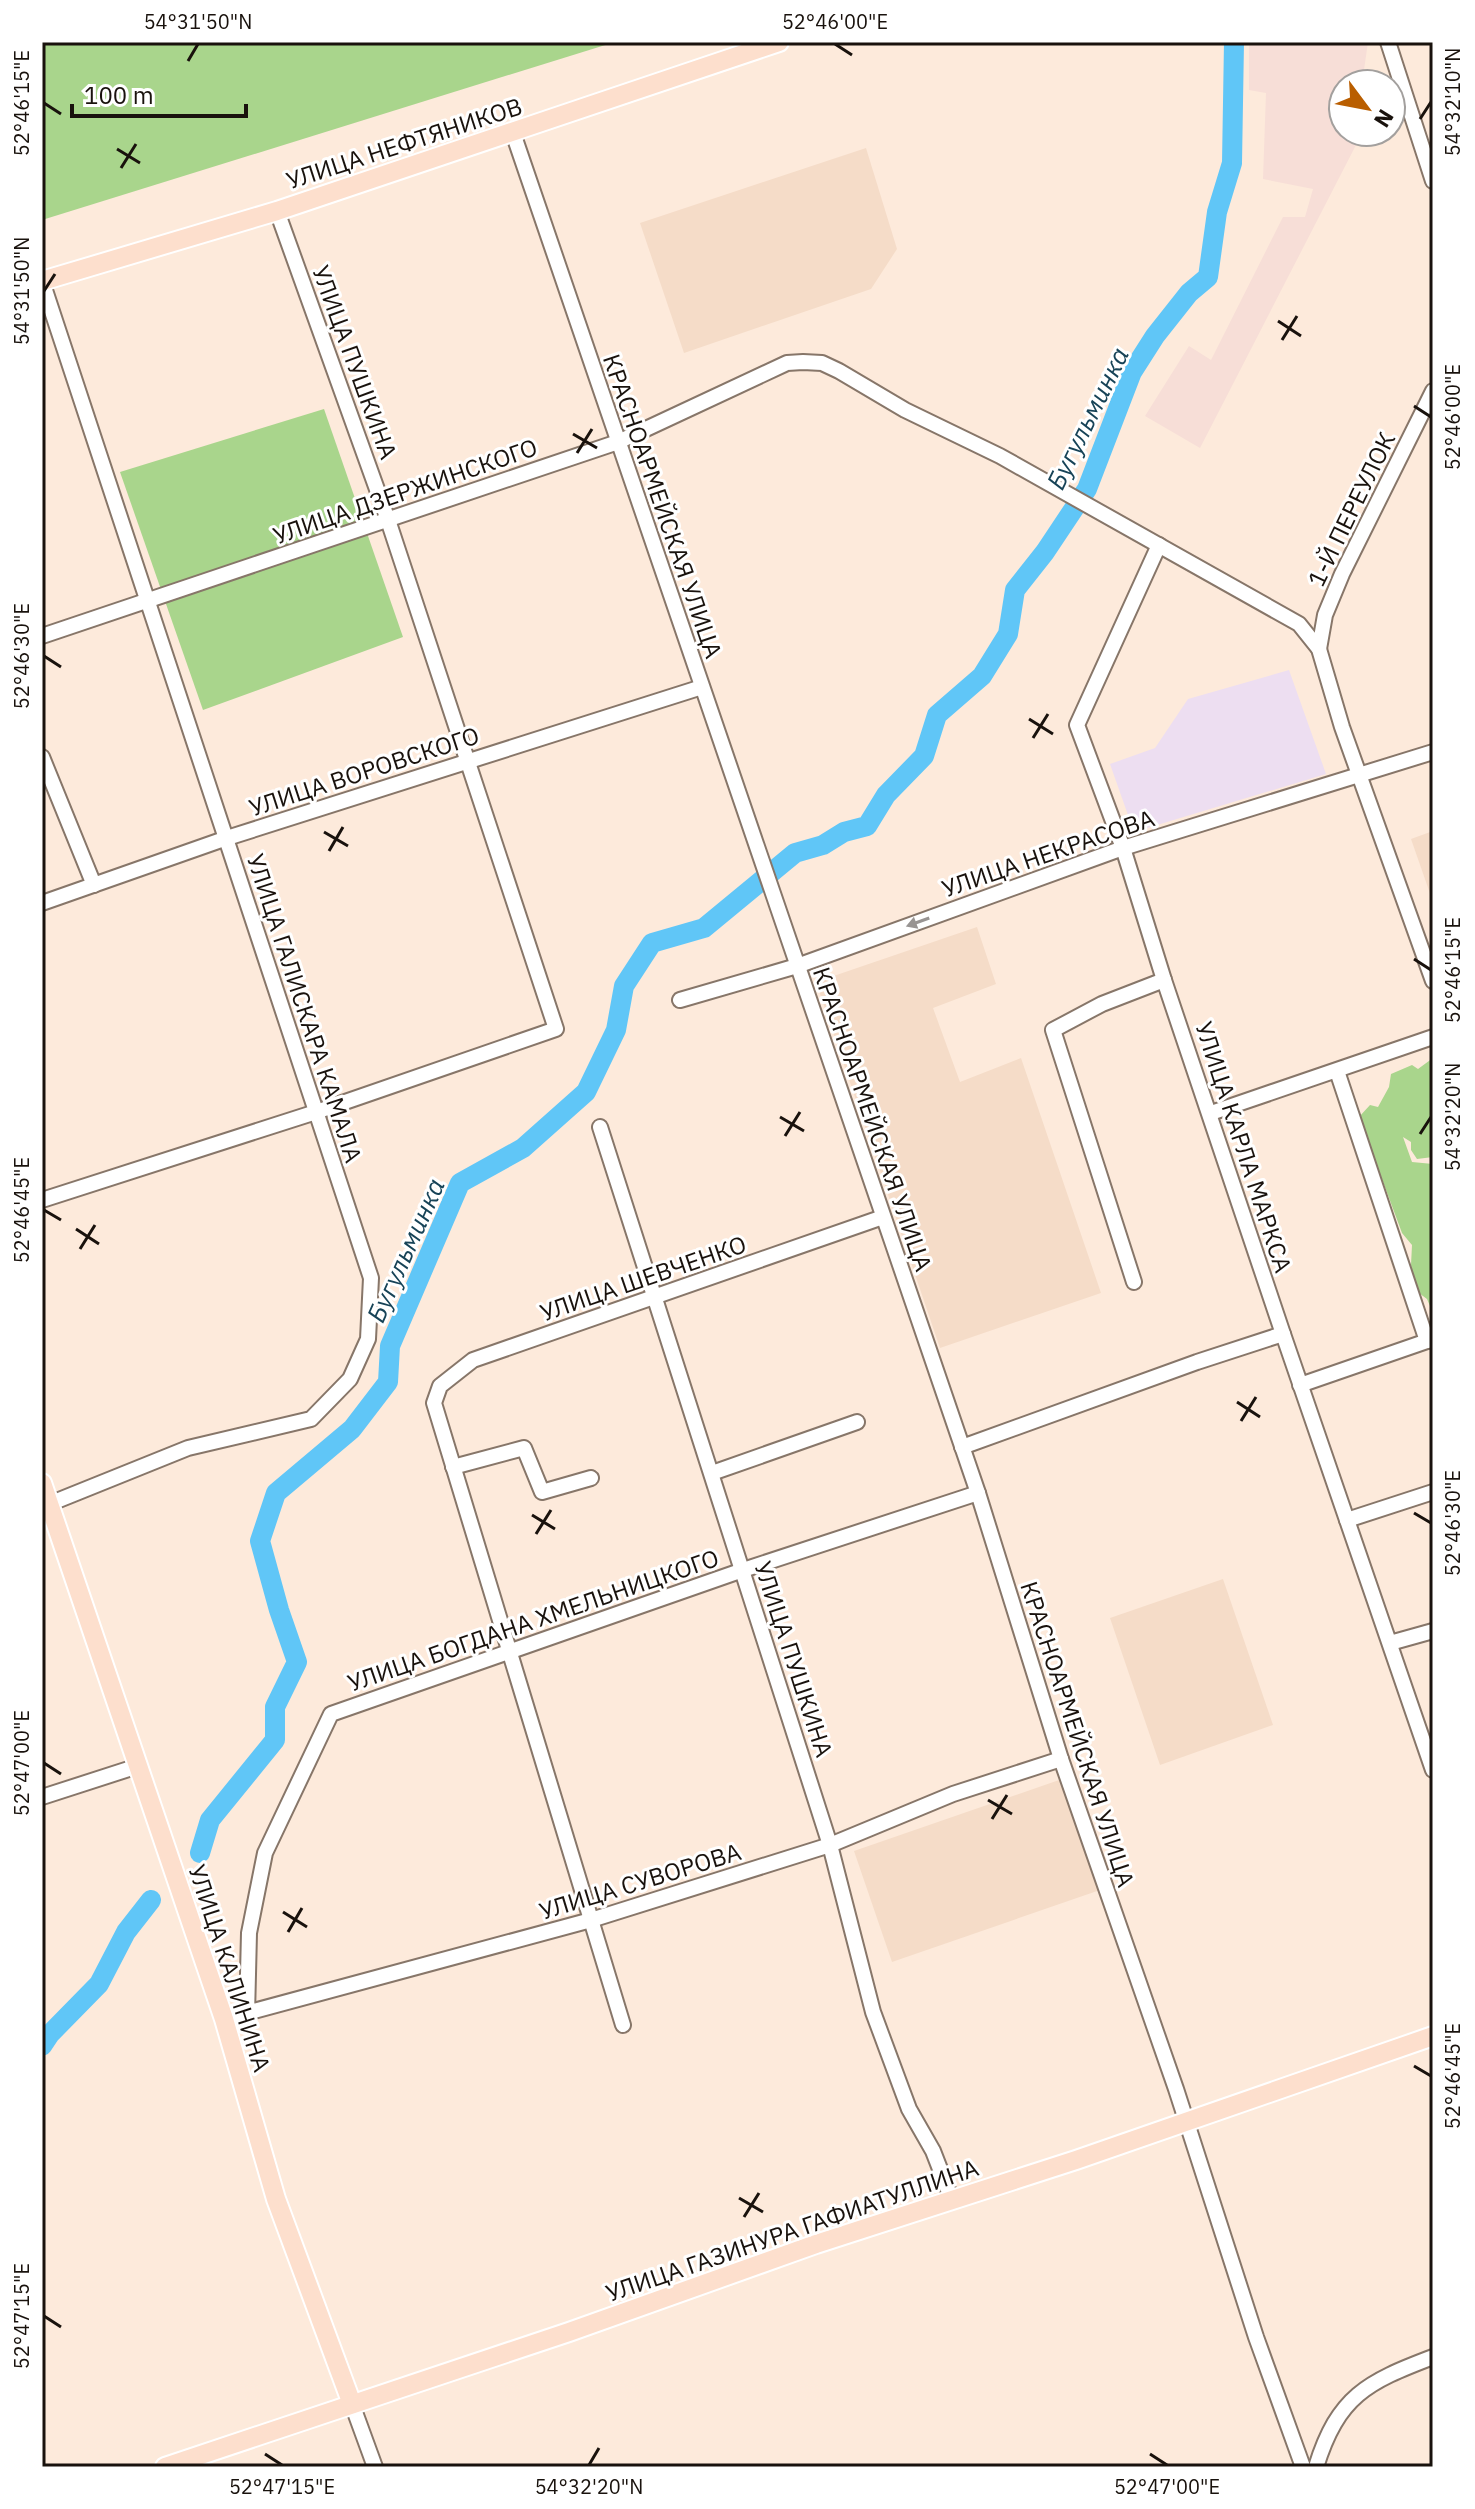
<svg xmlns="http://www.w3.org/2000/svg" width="1475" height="2509" viewBox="0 0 1475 2509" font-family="'IBM Plex Sans',sans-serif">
<rect width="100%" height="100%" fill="#fdeadb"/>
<path fill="#eddef1" d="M 1289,670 L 1326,774 L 1134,832 L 1110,764 L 1155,748 L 1188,699 Z"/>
<path fill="#f7ded7" d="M 1249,42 L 1368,42 L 1362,84 L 1343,84 L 1343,132 L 1356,132 L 1356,145 L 1200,448 L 1145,416 L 1189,346 L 1211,360 L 1283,217 L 1305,217 L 1313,189 L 1263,179 L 1266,93 L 1249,90 Z"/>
<g fill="#f5dcc8">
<path d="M 866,148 L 897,249 L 871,289 L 684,353 L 640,223 Z"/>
<path d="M 1433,831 L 1433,902 L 1411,839 Z"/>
<path d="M 977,927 L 996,984 L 933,1008 L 960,1082 L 1021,1058 L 1101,1293 L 940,1348 L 816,982 Z"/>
<path d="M 1223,1579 L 1273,1725 L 1160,1765 L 1110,1618 Z"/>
<path d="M 1062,1779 L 1100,1890 L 892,1962 L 854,1851 Z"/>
</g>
<g fill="#a9d58c">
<path d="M 42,42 L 615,42 L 42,220 Z"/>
<path d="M 324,409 L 403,637 L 203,710 L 120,472 Z"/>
<path d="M 1433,1058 L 1433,1157 L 1417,1159 L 1411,1150 L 1411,1142 L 1403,1137 L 1412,1162 L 1433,1164 L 1433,1313 L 1427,1299 L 1415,1290 L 1411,1265 L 1412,1245 L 1402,1233 L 1359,1117 L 1370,1105 L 1378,1107 L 1389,1087 L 1391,1074 L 1412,1065 L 1418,1069 Z"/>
</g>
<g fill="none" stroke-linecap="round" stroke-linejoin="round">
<g stroke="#60c6f7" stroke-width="20">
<path d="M 200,1853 L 210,1820 L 275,1740 L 275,1707 L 297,1662 L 279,1610 L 260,1541 L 276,1493 L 352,1429 L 388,1382 L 390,1346 L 460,1183 L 523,1148 L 586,1092 L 616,1030 L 624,986 L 652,943 L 704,928 L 795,853 L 823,845 L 844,832 L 867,826 L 886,795 L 924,756 L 937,715 L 982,676 L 1008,634 L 1015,590 L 1045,552 L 1087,489 L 1132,372 L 1155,336 L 1189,293 L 1208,277 L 1217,212 L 1232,163 L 1234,42"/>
<path d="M 42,2046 L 50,2034 L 99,1984 L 126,1932 L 151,1900"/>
</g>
<defs>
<g id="minor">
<path d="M 1388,42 L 1433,181"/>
<path d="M 513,133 L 978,1493 L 1061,1759 L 1176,2089 L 1256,2337 L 1303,2467"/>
<path d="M 42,281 L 371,1278 L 368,1339 L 350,1379 L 311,1419 L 188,1448 L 49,1504"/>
<path d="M 1159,545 L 1077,725 L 1123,848 L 1164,980 L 1283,1334 L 1433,1770"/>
<path d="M 42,636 L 618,442 L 787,363 L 803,362 L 822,363 L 839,371 L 905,410 L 1000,456 L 1299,624 L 1319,649 L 1342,727 L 1433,981"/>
<path d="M 1319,649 L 1325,615 L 1342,574 L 1433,391"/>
<path d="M 42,757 L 94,885"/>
<path d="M 42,903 L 227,838 L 702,687"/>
<path d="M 680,1000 L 797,966 L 1123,848 L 1433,752"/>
<path d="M 1337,1071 L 1427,1341"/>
<path d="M 1211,1113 L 1433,1037"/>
<path d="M 600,1127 L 830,1845 L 873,2012 L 909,2109 L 933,2151 L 952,2200"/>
<path d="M 42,1200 L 316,1112 L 556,1029 L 388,520 L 277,211"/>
<path d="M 1134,1282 L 1053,1030 L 1102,1004 L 1164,980"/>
<path d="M 1300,1385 L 1433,1339"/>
<path d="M 962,1447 L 1197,1362 L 1283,1334"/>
<path d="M 453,1467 L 524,1448 L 542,1492 L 591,1478"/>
<path d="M 712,1473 L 857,1422"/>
<path d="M 1347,1520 L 1433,1492"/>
<path d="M 1390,1643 L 1433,1631"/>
<path d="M 42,1797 L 138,1766"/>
<path d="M 247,2015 L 249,1933 L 265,1853 L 331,1714 L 743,1570 L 978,1493"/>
<path d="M 224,2019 L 591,1920 L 830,1845 L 953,1794 L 1061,1759"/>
<path d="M 623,2025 L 434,1403 L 440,1386 L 473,1360 L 883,1217"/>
<path d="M 352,2404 L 375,2467"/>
<path d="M 1316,2467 C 1338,2396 1367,2382 1433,2357"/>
</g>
<g id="major">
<path d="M 42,281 L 277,211 L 779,42"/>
<path d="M 42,1483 L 224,2019 L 276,2199 L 352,2404"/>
<path d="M 165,2467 L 569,2332 L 816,2244 L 1076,2160 L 1433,2036"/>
</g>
</defs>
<use href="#minor" stroke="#877669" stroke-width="18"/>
<use href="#major" stroke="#fff" stroke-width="22"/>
<use href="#minor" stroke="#fff" stroke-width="14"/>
<use href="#major" stroke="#fddfcd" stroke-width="18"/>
</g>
<defs><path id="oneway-solid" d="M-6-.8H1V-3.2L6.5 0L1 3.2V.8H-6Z" transform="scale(2)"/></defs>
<use fill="#989492" href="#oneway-solid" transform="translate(918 922) rotate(160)"/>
<path fill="none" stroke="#19120d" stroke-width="3" d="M 835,44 L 852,55M 188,61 L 198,44M 44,103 L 61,114M 1420,119 L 1431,102M 117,149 L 140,163M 121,168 L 136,144M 44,291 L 55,274M 1278,321 L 1301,336M 1282,340 L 1297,316M 1414,406 L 1431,417M 573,434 L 597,448M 577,453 L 592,429M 44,656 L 61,667M 1029,719 L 1053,734M 1033,738 L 1048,714M 324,832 L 348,846M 329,851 L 343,827M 1414,959 L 1431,970M 780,1117 L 804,1131M 1420,1134 L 1431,1117M 785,1136 L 800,1112M 44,1210 L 61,1220M 76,1229 L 99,1244M 80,1249 L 95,1225M 1237,1402 L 1260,1417M 1241,1421 L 1256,1397M 1414,1513 L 1431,1523M 532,1515 L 555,1529M 536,1534 L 551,1510M 44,1763 L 61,1774M 988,1800 L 1012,1814M 992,1819 L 1007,1795M 283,1912 L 307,1927M 288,1932 L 302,1908M 1414,2066 L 1431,2076M 739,2198 L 763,2212M 744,2217 L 759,2193M 44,2316 L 61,2327M 265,2454 L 282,2465M 1150,2454 L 1167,2465M 589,2465 L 599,2448"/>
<g text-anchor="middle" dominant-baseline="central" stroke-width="6" stroke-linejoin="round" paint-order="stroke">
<g font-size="24" fill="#19120d" stroke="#fff">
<text transform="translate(404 143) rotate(-18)">УЛИЦА НЕФТЯНИКОВ</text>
<text transform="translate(355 362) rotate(70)">УЛИЦА ПУШКИНА</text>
<text transform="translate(405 491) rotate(-19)">УЛИЦА ДЗЕРЖИНСКОГО</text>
<text transform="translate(663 506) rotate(71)">КРАСНОАРМЕЙСКАЯ УЛИЦА</text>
<text transform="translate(1351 509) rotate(-64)">1-Й ПЕРЕУЛОК</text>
<text transform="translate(364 771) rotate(-18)">УЛИЦА ВОРОВСКОГО</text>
<text transform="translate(1048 853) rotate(-19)">УЛИЦА НЕКРАСОВА</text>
<text transform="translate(305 1008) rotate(72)">УЛИЦА ГАЛИСКАРА КАМАЛА</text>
<text transform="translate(873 1119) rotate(71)">КРАСНОАРМЕЙСКАЯ УЛИЦА</text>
<text transform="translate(1244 1147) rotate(72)">УЛИЦА КАРЛА МАРКСА</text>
<text transform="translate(643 1278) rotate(-19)">УЛИЦА ШЕВЧЕНКО</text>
<text transform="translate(533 1620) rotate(-19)">УЛИЦА БОГДАНА ХМЕЛЬНИЦКОГО</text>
<text transform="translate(794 1659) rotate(72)">УЛИЦА ПУШКИНА</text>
<text transform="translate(1078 1734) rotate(72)">КРАСНОАРМЕЙСКАЯ УЛИЦА</text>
<text transform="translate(640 1881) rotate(-17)">УЛИЦА СУВОРОВА</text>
<text transform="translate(230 1968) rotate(72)">УЛИЦА КАЛИНИНА</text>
<text transform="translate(792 2230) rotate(-19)">УЛИЦА ГАЗИНУРА ГАФИАТУЛЛИНА</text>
</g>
<g font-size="26" font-style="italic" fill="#174357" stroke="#fff">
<text transform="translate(1087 418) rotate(-64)">Бугульминка</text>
<text transform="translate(405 1250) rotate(-66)">Бугульминка</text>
</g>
</g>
<rect width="1475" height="2509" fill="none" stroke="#ffffff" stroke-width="88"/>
<g transform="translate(1367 108) rotate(122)"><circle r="38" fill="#ffffff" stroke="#a3a09e" stroke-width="2"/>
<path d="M0-6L14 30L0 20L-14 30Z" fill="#b95e00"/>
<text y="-12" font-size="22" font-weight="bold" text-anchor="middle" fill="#19120d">N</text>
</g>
<path d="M72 104v12h174v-12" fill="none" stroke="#19120d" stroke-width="4"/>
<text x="84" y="104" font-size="24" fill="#19120d" stroke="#ffffff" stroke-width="6" paint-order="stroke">100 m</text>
<rect x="44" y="44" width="1387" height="2421" fill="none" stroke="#19120d" stroke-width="3"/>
<g font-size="20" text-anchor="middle" fill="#19120d">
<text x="198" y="29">54°31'50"N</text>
<text x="835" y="29">52°46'00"E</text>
<text transform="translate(1453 102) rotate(-90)" y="7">54°32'10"N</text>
<text transform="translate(22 103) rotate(-90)" y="7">52°46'15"E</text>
<text transform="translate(22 291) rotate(-90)" y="7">54°31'50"N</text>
<text transform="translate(1453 417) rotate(-90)" y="7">52°46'00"E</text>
<text transform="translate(22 656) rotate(-90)" y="7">52°46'30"E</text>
<text transform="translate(1453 970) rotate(-90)" y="7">52°46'15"E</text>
<text transform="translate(1453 1117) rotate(-90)" y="7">54°32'20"N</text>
<text transform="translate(22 1210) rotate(-90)" y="7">52°46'45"E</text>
<text transform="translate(1453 1523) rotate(-90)" y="7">52°46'30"E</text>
<text transform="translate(22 1763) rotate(-90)" y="7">52°47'00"E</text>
<text transform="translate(1453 2076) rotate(-90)" y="7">52°46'45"E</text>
<text transform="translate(22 2316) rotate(-90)" y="7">52°47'15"E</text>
<text x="282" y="2494">52°47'15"E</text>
<text x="589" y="2494">54°32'20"N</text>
<text x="1167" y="2494">52°47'00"E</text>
</g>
</svg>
